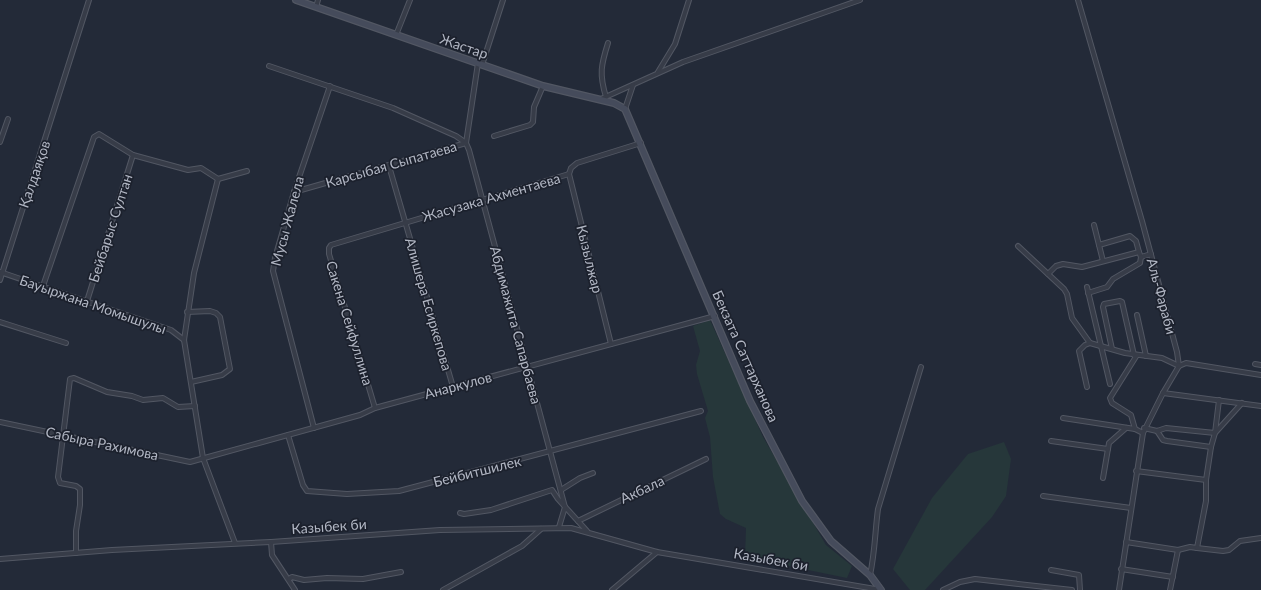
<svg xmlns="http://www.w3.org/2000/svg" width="1261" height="590" viewBox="0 0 1261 590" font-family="Lato,sans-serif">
<rect width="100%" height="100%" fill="#232a38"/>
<g fill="#26373a">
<path d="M 710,320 L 763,437 L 826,545 L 852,566 L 847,578 L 745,557 L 746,528 L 726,519 L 720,514 L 713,477 L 710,437 L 705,418 L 708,411 L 697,374 L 696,365 L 700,351 L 693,326 Z"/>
<path d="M 1004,442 L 1011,459 L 1006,496 L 992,517 L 925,590 L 910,590 L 893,569 L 932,498 L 968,454 Z"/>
</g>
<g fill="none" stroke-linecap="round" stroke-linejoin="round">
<defs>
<g id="street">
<path d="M 1078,0 L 1142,221 L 1177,352 L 1179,366 L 1163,393 L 1143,433 L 1119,590"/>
<path d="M 316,7 L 318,0"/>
<path d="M 396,35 L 410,0"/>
<path d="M 482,65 L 503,0"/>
<path d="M 269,66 L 393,108 L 456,136 L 466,143 L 469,150 L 565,507"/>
<path d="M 658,72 L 675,44 L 689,0"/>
<path d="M 606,97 C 599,74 601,65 608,43"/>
<path d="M 601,99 L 683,62 L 860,0"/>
<path d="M 625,109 L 633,85"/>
<path d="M 494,136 L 530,125 L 533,122 L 534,107 L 543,86"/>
<path d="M 0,142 L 8,119"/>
<path d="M 466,143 L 478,63"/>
<path d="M 389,166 L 453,387"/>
<path d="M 569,174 L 611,344"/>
<path d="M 569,174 L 571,168 L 577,163 L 641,143"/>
<path d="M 218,179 L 194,273 L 184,340 L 203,458 L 235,543"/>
<path d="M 218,179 L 247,171"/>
<path d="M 294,192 L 466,143"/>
<path d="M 1094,225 L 1103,261"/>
<path d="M 1099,245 L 1130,236 L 1136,241 L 1139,252"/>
<path d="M 1018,246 L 1064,289 L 1067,294 L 1072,318 L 1090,343"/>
<path d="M 0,272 L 171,330 L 184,340"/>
<path d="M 1048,274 L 1056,266 L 1063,264 L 1082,267 L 1139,252 L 1141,257 L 1151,254"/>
<path d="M 0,280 L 89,0"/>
<path d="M 43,286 L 94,137 L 99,134 L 133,155 L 188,170 L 201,168 L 218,179"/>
<path d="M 1087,287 L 1110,384"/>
<path d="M 1088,293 L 1107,287 L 1113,279 L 1140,263 L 1141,257"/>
<path d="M 87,301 L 133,155"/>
<path d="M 187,312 L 210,311 L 216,313 L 220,317 L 230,369 L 222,375 L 191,382"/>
<path d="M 1137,315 L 1146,356"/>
<path d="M 0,322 L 66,343"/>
<path d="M 1112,349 L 1103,307 L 1104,304 L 1120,301 L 1122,302 L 1134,355"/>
<path d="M 1255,364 L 1261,365"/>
<path d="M 1179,366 L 1186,363 L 1261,375"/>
<path d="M 1087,387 L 1079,351 L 1085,345 L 1090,343 L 1125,353 L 1162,358 L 1179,366"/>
<path d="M 1163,393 L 1261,406"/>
<path d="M 375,408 L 329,254 L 329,248 L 331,245 L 569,174"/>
<path d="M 1063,418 L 1135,429 L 1143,433"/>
<path d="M 0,422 L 190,462 L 360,415 L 375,408 L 715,316"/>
<path d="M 314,428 L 273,271 L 275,258 L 294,192 L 330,86"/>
<path d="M 1144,428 L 1157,431 L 1166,428 L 1215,433 L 1219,400"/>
<path d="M 1135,429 L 1131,415 L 1112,403 L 1110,398 L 1137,355"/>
<path d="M 1157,431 L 1163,440 L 1167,441 L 1211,447"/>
<path d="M 288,435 L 303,485 L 307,491 L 347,494 L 399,491 L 701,411"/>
<path d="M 1051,441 L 1108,449"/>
<path d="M 1136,471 L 1206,480"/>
<path d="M 1103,478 L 1109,443 L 1126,428"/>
<path d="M 561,490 L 580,478 L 593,473"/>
<path d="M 1043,496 L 1131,508"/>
<path d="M 460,513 L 464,514 L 491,510 L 552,490 L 558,499 L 587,531"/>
<path d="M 578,521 L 706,459"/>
<path d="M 559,527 L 565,507"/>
<path d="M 271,542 L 272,555 L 295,590"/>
<path d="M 1126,542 L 1178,550 L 1190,547 L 1197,548 L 1206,501 L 1206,480 L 1211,447 L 1215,433 L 1242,403"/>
<path d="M 1197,548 L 1223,551 L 1229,550 L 1240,541 L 1261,538"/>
<path d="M 76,553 L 76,531 L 80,505 L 80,489 L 76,486 L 60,483 L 58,477 L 70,379 L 74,378 L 107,392 L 132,396 L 143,400 L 163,398 L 178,407 L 195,406"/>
<path d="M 0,559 L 112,550 L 271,542 L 440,530 L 571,528 L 657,552 L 881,590"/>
<path d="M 1121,569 L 1173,577"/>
<path d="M 1051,570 L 1079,575 L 1080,590"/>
<path d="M 870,575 C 875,553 875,531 878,509 L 921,367"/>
<path d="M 289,579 L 292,577 L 304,580 L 327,578 L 363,579 L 401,572"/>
<path d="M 443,590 L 522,546 L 541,529"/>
<path d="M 612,590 L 657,552"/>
<path d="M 943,590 L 960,582 L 975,579 L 1072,590"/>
<path d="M 1170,590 L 1178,550"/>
</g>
<path id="secondary" d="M 296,0 L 543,86 L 614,103 L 625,109 L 750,401 L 802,501 L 831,541 L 870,575 L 881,590"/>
</defs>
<use href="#street" stroke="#525763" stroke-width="6"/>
<use href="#secondary" stroke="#525763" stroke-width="8"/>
<use href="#street" stroke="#373c48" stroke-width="4"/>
<use href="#secondary" stroke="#454b5b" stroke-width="5.5"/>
</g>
<g text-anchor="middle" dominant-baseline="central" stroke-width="3.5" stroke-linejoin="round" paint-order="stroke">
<g font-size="14" fill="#b2b7c4" stroke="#1c212d">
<text transform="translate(464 46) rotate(19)">Жастар</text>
<text transform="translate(391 164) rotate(-16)">Карсыбая Сыпатаева</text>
<text transform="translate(34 174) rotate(-71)">Қалдаяқов</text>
<text transform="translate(491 197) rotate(-16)">Жасузака Ахментаева</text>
<text transform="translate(287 221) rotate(-75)">Мусы Жалела</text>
<text transform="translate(110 228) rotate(-72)">Бейбарыс Султан</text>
<text transform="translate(590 259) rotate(76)">Кызылжар</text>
<text transform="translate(1162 296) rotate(75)">Аль-Фараби</text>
<text transform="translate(93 304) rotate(19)">Бауыржана Момышулы</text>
<text transform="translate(429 304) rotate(74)">Алишера Есиркепова</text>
<text transform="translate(350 323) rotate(73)">Сакена Сейфуллина</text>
<text transform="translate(516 325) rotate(75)">Абдимажита Сапарбаева</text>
<text transform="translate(746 356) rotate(66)">Бекзата Саттарханова</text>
<text transform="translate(458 385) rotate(-15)">Анаркулов</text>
<text transform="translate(102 443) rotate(12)">Сабыра Рахимова</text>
<text transform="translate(477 471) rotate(-14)">Бейбитшилек</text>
<text transform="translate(642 489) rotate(-25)">Акбала</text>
<text transform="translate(329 526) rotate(-4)">Казыбек би</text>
<text transform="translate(771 559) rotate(10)">Казыбек би</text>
</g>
</g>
</svg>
